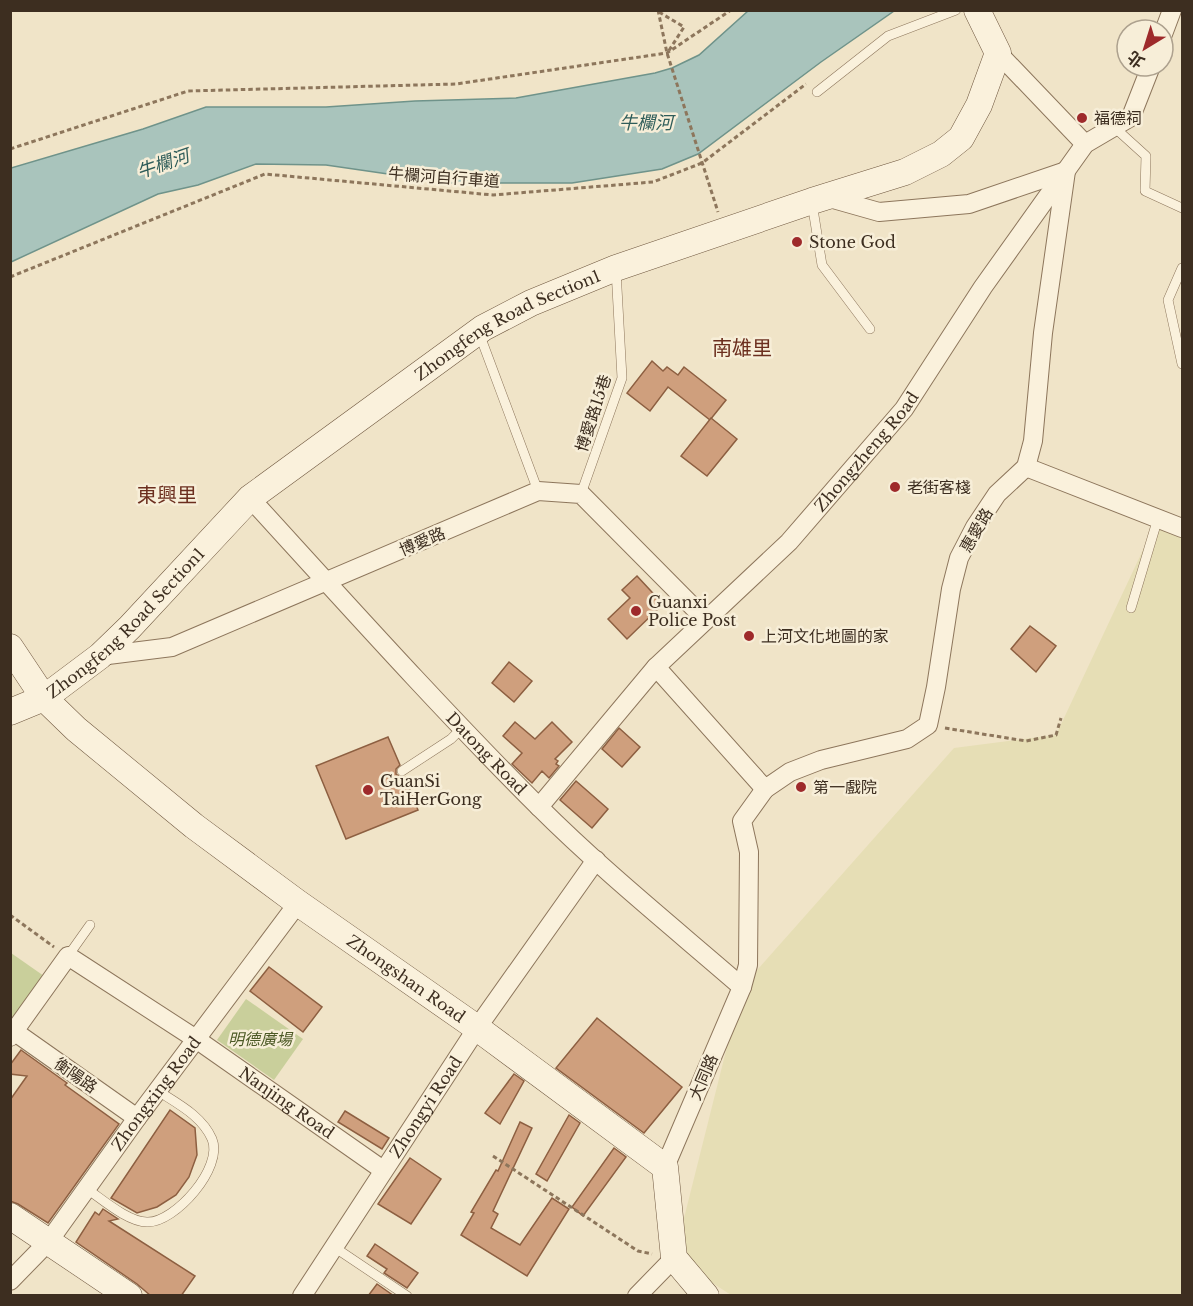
<svg xmlns="http://www.w3.org/2000/svg" width="1193" height="1306" viewBox="0 0 1193 1306" font-family="'Libre Baskerville','Noto Sans TC',serif">
<rect width="100%" height="100%" fill="#f0e4c8"/>
<path fill="#e6deb5" d="M 1158,518 L 1182,528 L 1182,1295 L 731,1295 L 674,1258 L 742,987 L 954,748 L 1056,735 Z"/>
<g fill="#c9cf9b">
<path d="M 11,953 L 44,976 L 11,1025 Z"/>
<path d="M 246,999 L 303,1039 L 274,1080 L 217,1040 Z"/>
</g>
<path fill="#a9c4bc" stroke="#6f938a" stroke-width="1.5" d="M 748,11 L 894,11 L 821,62 L 698,154 L 662,169 L 572,183 L 450,183 L 326,165 L 256,164 L 198,185 L 158,194 L 11,262 L 11,168 L 143,129 L 206,107 L 326,107 L 415,101 L 516,98 L 655,73 L 672,68 L 699,55 Z"/>
<g fill="#cf9f7d" stroke="#8d5f41" stroke-width="1.5">
<path d="M 652,361 L 663,371 L 667,367 L 678,375 L 684,367 L 726,400 L 710,420 L 668,387 L 650,411 L 627,393 Z"/>
<path d="M 711,418 L 737,439 L 707,476 L 681,456 Z"/>
<path d="M 637,576 L 663,604 L 627,639 L 608,619 L 630,598 L 622,590 Z"/>
<path d="M 1030,626 L 1056,646 L 1036,672 L 1011,649 Z"/>
<path d="M 509,662 L 532,681 L 514,702 L 492,683 Z"/>
<path d="M 515,722 L 535,739 L 552,722 L 572,742 L 555,759 L 558,761 L 556,764 L 559,766 L 549,778 L 542,771 L 532,783 L 512,764 L 522,753 L 503,736 Z"/>
<path d="M 619,728 L 640,747 L 622,767 L 602,749 Z"/>
<path d="M 388,737 L 400,765 L 396,769 L 396,774 L 400,777 L 405,777 L 418,810 L 346,839 L 316,766 Z"/>
<path d="M 576,781 L 608,809 L 592,828 L 560,800 Z"/>
<path d="M 269,967 L 322,1007 L 303,1032 L 250,991 Z"/>
<path d="M 597,1018 L 682,1087 L 644,1133 L 556,1068 Z"/>
<path d="M 21,1050 L 67,1083 L 65,1085 L 119,1124 L 48,1223 L 18,1204 L 10,1201 L 10,1100 L 27,1076 L 10,1074 L 10,1065 Z"/>
<path d="M 514,1074 L 524,1081 L 500,1124 L 485,1113 Z"/>
<path d="M 170,1110 L 195,1128 L 197,1155 L 189,1177 L 176,1195 L 157,1207 L 137,1213 L 111,1198 Z"/>
<path d="M 345,1111 L 389,1138 L 382,1149 L 338,1122 Z"/>
<path d="M 569,1115 L 580,1123 L 547,1181 L 536,1174 Z"/>
<path d="M 520,1122 L 532,1128 L 493,1211 L 498,1214 L 491,1228 L 520,1245 L 552,1198 L 569,1209 L 527,1276 L 461,1235 L 474,1213 L 471,1212 L 496,1170 L 498,1171 Z"/>
<path d="M 614,1148 L 626,1157 L 583,1216 L 572,1207 Z"/>
<path d="M 410,1158 L 441,1179 L 411,1224 L 378,1204 Z"/>
<path d="M 103,1209 L 118,1219 L 109,1221 L 195,1276 L 181,1296 L 151,1296 L 137,1284 L 76,1242 L 95,1212 L 99,1215 Z"/>
<path d="M 375,1244 L 418,1273 L 407,1288 L 384,1273 L 387,1269 L 367,1256 Z"/>
<path d="M 377,1284 L 394,1296 L 368,1296 Z"/>
</g>
<g fill="none" stroke-linecap="round" stroke-linejoin="round">
<defs>
<g id="lane">
<path d="M 817,92 L 888,36 L 956,10"/>
<path d="M 1114,127 L 1146,156 L 1145,191 L 1182,208"/>
<path d="M 812,203 L 822,265 L 870,329"/>
<path d="M 1182,268 L 1168,300 L 1182,364"/>
<path d="M 479,333 L 538,491"/>
<path d="M 581,494 L 622,378 L 616,270"/>
<path d="M 1131,608 L 1158,518"/>
<path d="M 402,771 L 451,739 L 463,727"/>
<path d="M 68,956 L 90,925"/>
<path d="M 87,1189 C 102,1199 128,1222 147,1222 C 175,1223 224,1167 212,1139 C 202,1116 178,1104 158,1091"/>
<path d="M 334,1247 L 407,1296"/>
</g>
<g id="street">
<path d="M 1163,34 L 1172,10"/>
<path d="M 998,53 L 1085,144"/>
<path d="M 1026,467 L 1182,528"/>
<path id="s1" d="M 250,498 C 345,602 439,707 538,806 C 602,870 674,928 742,987"/>
<path d="M 100,656 L 172,647 L 538,491 L 581,494 L 705,619"/>
<path d="M 656,667 L 765,789 L 790,772 L 821,760 L 907,739 L 928,725 L 936,687 L 951,589 L 959,558 L 975,527 L 997,494 L 1026,467 L 1033,441 L 1043,333 L 1066,171 L 969,204 L 879,212 L 826,197"/>
<path id="s2" d="M 539,807 L 656,667 L 789,542 L 904,409 L 983,287 L 1085,144 L 1131,117 L 1151,66"/>
<path d="M 15,1032 L 137,1118"/>
<path id="s3" d="M 10,1037 L 68,956 L 196,1039 L 383,1170"/>
<path d="M 665,1167 L 742,987 L 748,965 L 749,852 L 742,821 L 765,789"/>
<path id="s4" d="M 10,1281 L 49,1241 L 137,1118 L 298,903"/>
<path id="s5" d="M 302,1296 L 477,1028 L 596,860"/>
<path d="M 637,1296 L 674,1258"/>
</g>
<g id="secondary">
<path id="s6" d="M 10,647 L 44,698 L 76,729 L 194,826 L 298,903 L 477,1028 L 665,1167 L 674,1258 L 706,1296"/>
<path id="s7" d="M 10,712 L 44,698 L 100,656 L 130,627 L 250,498 L 483,328 L 531,303 L 616,268 L 812,201 L 905,172 L 941,154 L 961,138 L 979,105 L 998,53 L 977,10"/>
<path d="M 10,1216 L 129,1296"/>
</g>
</defs>
<use href="#lane" stroke="#8d765c" stroke-width="10"/>
<use href="#street" stroke="#8d765c" stroke-width="20"/>
<use href="#secondary" stroke="#6f573f" stroke-width="27"/>
<g stroke="#8d765c" stroke-width="3" stroke-dasharray="4.5 3" stroke-linecap="butt">
<path d="M 658,10 L 667,53 L 718,212"/>
<path d="M 659,12 L 684,27 L 668,52"/>
<path d="M 10,149 L 188,91 L 456,84 L 667,53 L 731,10"/>
<path d="M 10,277 L 265,174 L 493,195 L 653,182 L 702,163 L 806,84"/>
<path d="M 945,728 L 1026,741 L 1056,735 L 1061,718"/>
<path d="M 10,915 L 54,947"/>
<path d="M 493,1156 L 638,1251 L 652,1254"/>
</g>
<use href="#lane" stroke="#faf1dc" stroke-width="9"/>
<use href="#street" stroke="#faf1dc" stroke-width="18"/>
<use href="#secondary" stroke="#faf1dc" stroke-width="26"/>
</g>
<g fill="#9e2a2b" stroke="#f7eed8" stroke-width="2">
<circle cx="1082" cy="118" r="6"/>
<circle cx="797" cy="242" r="6"/>
<circle cx="895" cy="487" r="6"/>
<circle cx="636" cy="611" r="6"/>
<circle cx="749" cy="636" r="6"/>
<circle cx="801" cy="787" r="6"/>
<circle cx="368" cy="790" r="6"/>
</g>
<g text-anchor="middle" dominant-baseline="central" stroke-width="5" stroke-linejoin="round" paint-order="stroke">
<g font-size="16" fill="#3d2e20" stroke="#f7eed8" text-anchor="start">
<text x="1094" y="118">福德祠</text>
<text x="809" y="242">Stone God</text>
<text x="907" y="487">老街客棧</text>
<text x="648" y="602">Guanxi<tspan x="648" dy="18">Police Post</tspan></text>
<text x="761" y="636">上河文化地圖的家</text>
<text x="380" y="781">GuanSi<tspan x="380" dy="18">TaiHerGong</tspan></text>
<text x="813" y="787">第一戲院</text>
</g>
<g font-size="16" fill="#3d2e20" stroke="#f7eed8">
<text transform="translate(444 177) rotate(4)">牛欄河自行車道</text>
<text stroke="none"><textPath href="#s7" startOffset="636">Zhongfeng Road Section1</textPath></text>
<text transform="translate(593 413) rotate(-72)">博愛路15巷</text>
<text stroke="none"><textPath href="#s2" startOffset="484">Zhongzheng Road</textPath></text>
<text transform="translate(976 530) rotate(-60)">惠愛路</text>
<text transform="translate(422 541) rotate(-23)">博愛路</text>
<text stroke="none"><textPath href="#s7" startOffset="148">Zhongfeng Road Section1</textPath></text>
<text stroke="none"><textPath href="#s1" startOffset="348">Datong Road</textPath></text>
<text stroke="none"><textPath href="#s6" startOffset="520">Zhongshan Road</textPath></text>
<text transform="translate(76 1075) rotate(35)">衡陽路</text>
<text transform="translate(703 1077) rotate(-67)">大同路</text>
<text stroke="none"><textPath href="#s4" startOffset="238">Zhongxing Road</textPath></text>
<text stroke="none"><textPath href="#s3" startOffset="363">Nanjing Road</textPath></text>
<text stroke="none"><textPath href="#s5" startOffset="226">Zhongyi Road</textPath></text>
</g>
<g font-size="16" font-style="italic" fill="#4d5a26" stroke="#f7eed8">
<text x="260" y="1039">明德廣場</text>
</g>
<g font-size="18" font-style="italic" fill="#2f5d5a" stroke="#f7eed8">
<text x="646" y="123">牛欄河</text>
<text transform="translate(163 164) rotate(-19)">牛欄河</text>
</g>
<g font-size="20" fill="#6b2e1e" stroke="#f7eed8">
<text x="742" y="348">南雄里</text>
<text x="167" y="495">東興里</text>
</g>
</g>
<rect width="1193" height="1306" fill="none" stroke="#3d2e20" stroke-width="24"/>
<g transform="translate(1145 48) rotate(218)"><circle r="28" fill="#f7eed8" stroke="#ada18e" stroke-width="1.5"/>
<path d="M0-4.5L10 22L0 15L-10 22Z" fill="#9e2a2b"/>
<text y="-9" font-size="16" font-weight="bold" text-anchor="middle" fill="#3d2e20">北</text>
</g>
</svg>
